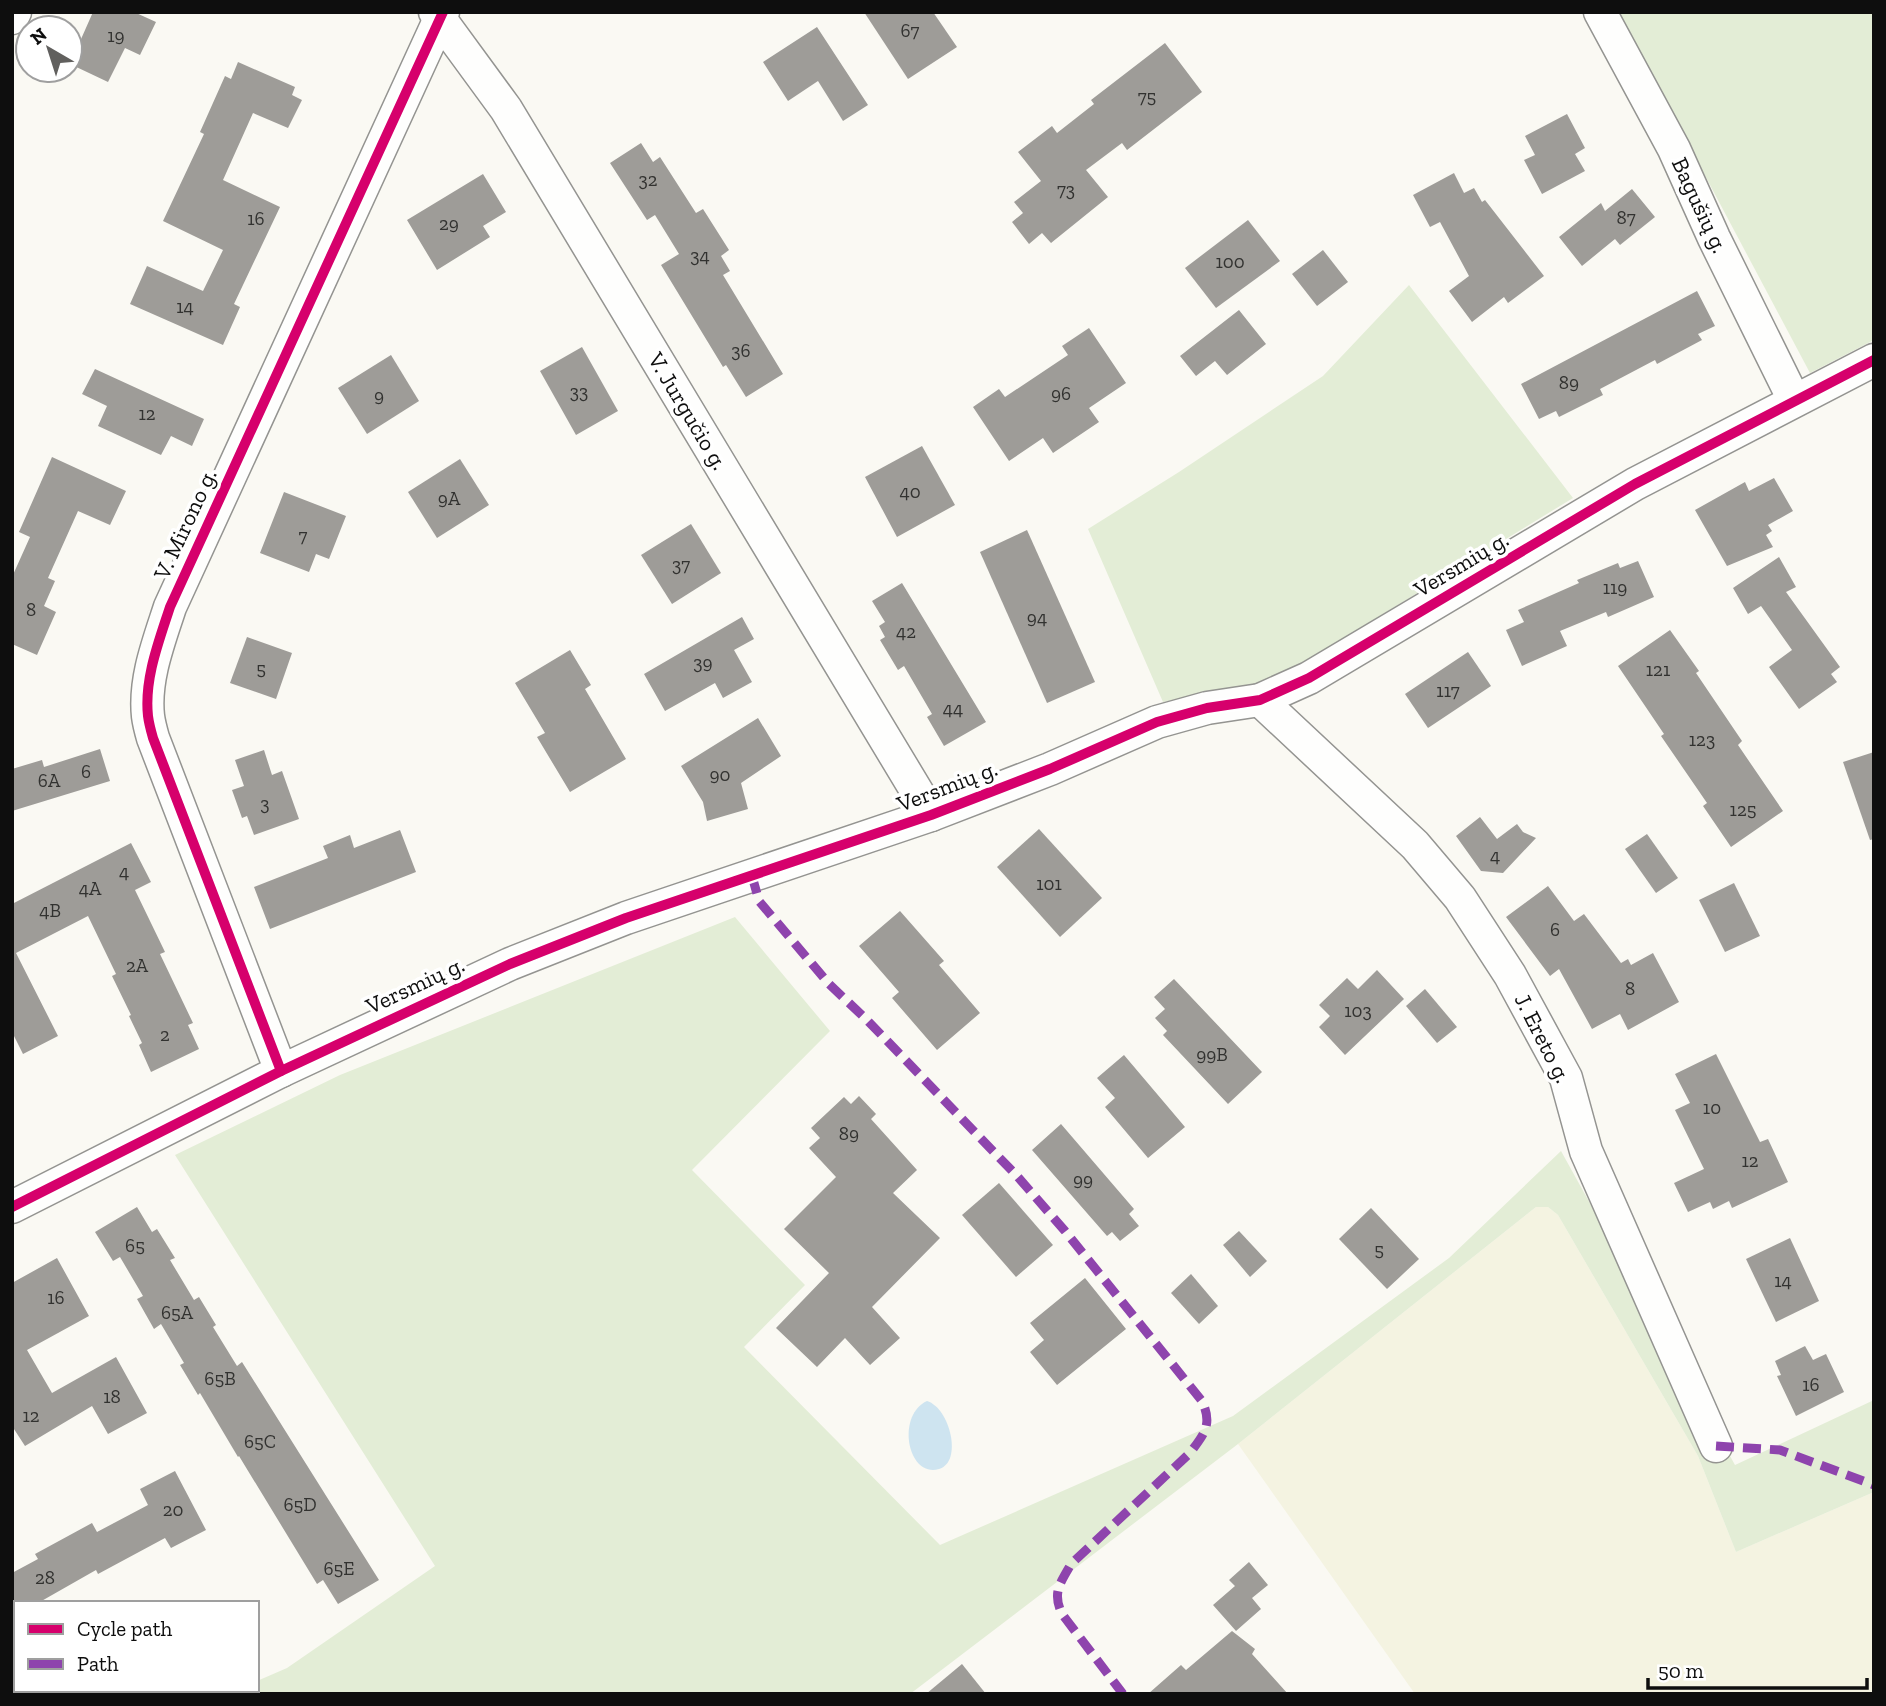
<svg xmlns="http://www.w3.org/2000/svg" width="1886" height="1706" viewBox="0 0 1886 1706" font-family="'Zilla Slab',serif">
<rect width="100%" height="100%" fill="#faf9f3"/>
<path fill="#f4f3e1" d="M 1536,1207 L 1548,1207 L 1558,1215 L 1698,1456 L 1736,1552 L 1874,1492 L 1874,1694 L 1415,1694 L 1238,1444 Z"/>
<g fill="#e3edd6">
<path d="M 1618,12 L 1874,12 L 1874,340 L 1810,373 Z"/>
<path d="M 1409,285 L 1573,498 L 1306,661 L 1260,684 L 1163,702 L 1088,529 L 1179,472 L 1323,376 Z"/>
<path d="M 735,917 L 830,1031 L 692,1170 L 805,1285 L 744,1347 L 940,1545 L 1233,1416 L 1449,1258 L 1561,1151 L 1735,1465 L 1874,1400 L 1874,1492 L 1736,1552 L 1698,1456 L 1558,1215 L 1548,1207 L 1536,1207 L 1238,1444 L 910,1694 L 227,1694 L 236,1690 L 257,1690 L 257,1681 L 287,1668 L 435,1566 L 175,1155 L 340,1075 Z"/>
</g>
<path fill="#cee4f0" d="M 927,1401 C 950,1408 963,1462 939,1469 C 907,1478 896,1415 927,1401 Z"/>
<g fill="#9e9c98">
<path d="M 93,12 L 134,12 L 156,22 L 140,55 L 125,48 L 108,82 L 70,64 Z"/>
<path d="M 864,12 L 933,12 L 957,47 L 908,79 Z"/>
<path d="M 817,27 L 868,105 L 843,121 L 818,81 L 788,101 L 763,62 Z"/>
<path d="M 1165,43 L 1202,92 L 1127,150 L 1122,143 L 1086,170 L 1108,197 L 1051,243 L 1042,233 L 1029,244 L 1012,222 L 1023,213 L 1014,202 L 1041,181 L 1018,152 L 1052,126 L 1057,133 L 1094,104 L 1091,100 Z"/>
<path d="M 238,62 L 295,87 L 292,95 L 302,100 L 288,128 L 253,113 L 223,180 L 280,207 L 234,304 L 240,307 L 223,345 L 130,304 L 147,266 L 203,291 L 223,250 L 163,221 L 204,134 L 200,132 L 225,76 L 231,79 Z"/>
<path d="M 1567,114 L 1585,148 L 1575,154 L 1585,171 L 1542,194 L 1524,160 L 1535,155 L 1525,136 Z"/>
<path d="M 641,143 L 653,162 L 660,157 L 696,213 L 703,209 L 729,250 L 721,256 L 730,271 L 723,275 L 783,374 L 746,397 L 726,365 L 723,367 L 661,265 L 679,254 L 655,215 L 647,220 L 610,163 Z"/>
<path d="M 1454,173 L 1464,193 L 1474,188 L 1482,202 L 1485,200 L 1544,276 L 1508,303 L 1504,297 L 1472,322 L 1449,291 L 1469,276 L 1440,222 L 1430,227 L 1413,195 Z"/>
<path d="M 483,174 L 506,212 L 483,226 L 490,237 L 437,270 L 407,220 Z"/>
<path d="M 1632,189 L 1655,217 L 1620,245 L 1615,239 L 1582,266 L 1559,237 L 1601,203 L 1605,211 Z"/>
<path d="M 1248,220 L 1280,261 L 1216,308 L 1185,268 Z"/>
<path d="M 1323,250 L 1348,282 L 1317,306 L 1292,274 Z"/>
<path d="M 1697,291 L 1715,326 L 1698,334 L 1702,340 L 1657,364 L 1655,360 L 1600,389 L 1603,395 L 1559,417 L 1556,411 L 1539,419 L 1521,384 Z"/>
<path d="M 1239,310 L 1266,344 L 1227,375 L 1215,361 L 1196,376 L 1180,356 Z"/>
<path d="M 1089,328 L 1126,383 L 1089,408 L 1099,422 L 1053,453 L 1043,438 L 1009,461 L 973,407 L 999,389 L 1005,397 L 1068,355 L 1062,346 Z"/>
<path d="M 582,347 L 618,411 L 576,435 L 540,371 Z"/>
<path d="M 391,355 L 419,401 L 367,434 L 338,388 Z"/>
<path d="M 95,369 L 204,419 L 192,446 L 171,436 L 161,455 L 98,426 L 107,406 L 82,394 Z"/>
<path d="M 922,446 L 955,505 L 897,537 L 865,477 Z"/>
<path d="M 52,457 L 126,491 L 110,525 L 78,511 L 48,578 L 55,581 L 44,606 L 56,612 L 37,655 L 12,644 L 12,577 L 30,537 L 19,532 Z"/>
<path d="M 460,459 L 489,505 L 437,538 L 408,492 Z"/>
<path d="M 1774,478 L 1793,511 L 1768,525 L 1772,531 L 1766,535 L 1773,547 L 1727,566 L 1695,510 L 1745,482 L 1749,491 Z"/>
<path d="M 284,492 L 346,516 L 329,559 L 316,554 L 309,572 L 260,553 Z"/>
<path d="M 691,524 L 721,573 L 672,604 L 641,555 Z"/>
<path d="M 1027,530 L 1095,682 L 1047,703 L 980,552 Z"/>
<path d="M 1779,557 L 1796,587 L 1786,592 L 1840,667 L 1831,674 L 1837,682 L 1799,709 L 1769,667 L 1792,650 L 1761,606 L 1748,614 L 1733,588 Z"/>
<path d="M 1638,561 L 1654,597 L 1608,617 L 1606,612 L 1560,631 L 1567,646 L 1522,666 L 1506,630 L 1524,622 L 1518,610 L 1579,583 L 1577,580 L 1618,563 L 1620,568 Z"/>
<path d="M 902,583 L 986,722 L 944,746 L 927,717 L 932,714 L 904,666 L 898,670 L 880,640 L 885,637 L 879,626 L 885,622 L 872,601 Z"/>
<path d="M 742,617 L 754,639 L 734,650 L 752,682 L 723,698 L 715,683 L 665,711 L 644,674 Z"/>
<path d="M 1670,630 L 1699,671 L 1696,673 L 1742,741 L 1738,745 L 1783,811 L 1731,847 L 1703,806 L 1707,803 L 1661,736 L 1664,734 L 1618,666 Z"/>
<path d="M 247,637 L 292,653 L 276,699 L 230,683 Z"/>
<path d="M 570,650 L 591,685 L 585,689 L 626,759 L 570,792 L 537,737 L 545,733 L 515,683 Z"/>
<path d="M 1468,652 L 1491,686 L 1428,728 L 1405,694 Z"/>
<path d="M 758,718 L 781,756 L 741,783 L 748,809 L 707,821 L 703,802 L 681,766 Z"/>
<path d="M 100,749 L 110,781 L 12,811 L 12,769 L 42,760 L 44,767 Z"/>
<path d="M 264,750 L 272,775 L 282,771 L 299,819 L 254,835 L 247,816 L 242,818 L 232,790 L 244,786 L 235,760 Z"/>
<path d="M 1874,752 L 1874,839 L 1870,840 L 1843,762 Z"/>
<path d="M 1480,817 L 1497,839 L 1517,824 L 1523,832 L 1536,838 L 1503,873 L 1481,871 L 1456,836 Z"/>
<path d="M 1039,829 L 1102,898 L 1060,937 L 997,867 Z"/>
<path d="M 400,830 L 416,872 L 270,929 L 254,887 L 328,858 L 323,846 L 350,835 L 354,848 Z"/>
<path d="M 1647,834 L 1678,878 L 1656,893 L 1625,849 Z"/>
<path d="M 131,843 L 151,882 L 135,890 L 165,952 L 160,954 L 193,1023 L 188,1025 L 199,1049 L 151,1072 L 139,1045 L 142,1043 L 129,1016 L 131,1015 L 112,976 L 116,974 L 88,916 L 16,953 L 58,1036 L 23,1054 L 12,1032 L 12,904 Z"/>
<path d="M 1734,883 L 1760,936 L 1725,952 L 1699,900 Z"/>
<path d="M 1548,886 L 1574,921 L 1584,914 L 1621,963 L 1628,959 L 1631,965 L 1653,953 L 1679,1002 L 1628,1030 L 1620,1014 L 1592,1029 L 1559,969 L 1550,976 L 1506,917 Z"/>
<path d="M 900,911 L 944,961 L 939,965 L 980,1013 L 937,1050 L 892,998 L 899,992 L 859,946 Z"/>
<path d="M 1377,970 L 1404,999 L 1345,1055 L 1319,1027 L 1330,1016 L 1319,1005 L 1347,978 L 1358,989 Z"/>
<path d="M 1174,979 L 1262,1072 L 1228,1104 L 1163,1035 L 1167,1031 L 1155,1018 L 1165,1009 L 1154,997 Z"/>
<path d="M 1425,989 L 1457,1027 L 1437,1043 L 1406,1006 Z"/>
<path d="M 1716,1054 L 1760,1142 L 1768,1139 L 1788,1182 L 1732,1208 L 1729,1201 L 1713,1209 L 1710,1202 L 1688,1212 L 1674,1183 L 1704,1169 L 1675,1110 L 1690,1103 L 1675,1074 Z"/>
<path d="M 1124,1055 L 1185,1127 L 1148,1158 L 1105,1107 L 1115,1098 L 1097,1078 Z"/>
<path d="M 859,1096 L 876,1114 L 871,1119 L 917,1170 L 893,1193 L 940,1238 L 872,1307 L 900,1338 L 870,1365 L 845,1338 L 817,1367 L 776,1328 L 829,1273 L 784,1229 L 836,1177 L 809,1148 L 820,1138 L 811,1128 L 844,1097 L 851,1104 Z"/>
<path d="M 1061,1124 L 1134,1209 L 1129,1214 L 1139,1226 L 1120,1241 L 1112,1232 L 1107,1236 L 1032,1150 Z"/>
<path d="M 999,1183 L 1053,1245 L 1016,1277 L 962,1215 Z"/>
<path d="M 137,1207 L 152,1232 L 157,1229 L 175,1258 L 170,1260 L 194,1300 L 199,1297 L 216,1325 L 213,1327 L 237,1366 L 242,1362 L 379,1580 L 338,1604 L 323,1580 L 317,1584 L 239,1456 L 238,1457 L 200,1393 L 198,1395 L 180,1365 L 184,1363 L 161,1324 L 154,1329 L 137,1299 L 143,1296 L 120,1257 L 113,1261 L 95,1232 Z"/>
<path d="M 1371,1208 L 1419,1259 L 1387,1289 L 1339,1239 Z"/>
<path d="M 1239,1231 L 1267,1261 L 1250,1277 L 1223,1245 Z"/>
<path d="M 1790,1238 L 1819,1301 L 1776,1322 L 1746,1259 Z"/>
<path d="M 57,1258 L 89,1316 L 27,1350 L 52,1393 L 116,1357 L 147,1413 L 108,1434 L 92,1406 L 25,1446 L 12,1426 L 12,1283 Z"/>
<path d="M 1191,1274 L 1218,1306 L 1199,1324 L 1171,1293 Z"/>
<path d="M 1085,1278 L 1126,1329 L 1057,1385 L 1030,1352 L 1044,1340 L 1030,1323 Z"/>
<path d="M 1805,1346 L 1813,1360 L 1826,1354 L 1844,1392 L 1796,1416 L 1777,1376 L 1781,1375 L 1775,1361 Z"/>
<path d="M 175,1471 L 206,1530 L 171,1548 L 165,1538 L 98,1574 L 96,1570 L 38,1603 L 12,1603 L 12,1573 L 38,1559 L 35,1554 L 92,1523 L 97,1532 L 148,1505 L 140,1489 Z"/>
<path d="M 1249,1562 L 1268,1585 L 1252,1598 L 1261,1609 L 1236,1631 L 1213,1605 L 1235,1586 L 1229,1580 Z"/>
<path d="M 1232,1631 L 1255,1649 L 1252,1654 L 1288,1694 L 1148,1694 L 1181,1665 L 1186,1670 Z"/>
<path d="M 962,1664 L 986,1694 L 926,1694 Z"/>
</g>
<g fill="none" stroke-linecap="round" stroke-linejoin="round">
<defs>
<g id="minor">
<path d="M 435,12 L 506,109 L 931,815"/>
<path d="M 1600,12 L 1674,149 L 1714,238 L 1794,400"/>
<path d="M 12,18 L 15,12"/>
<path d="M 1260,700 L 1415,845 L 1460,898 L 1510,975 L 1566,1078 L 1586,1151 L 1716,1446"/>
<path d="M 281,1071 L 153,738 C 151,731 149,724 148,716 C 144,679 159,641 170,607 L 443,12"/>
<path d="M 12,1207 L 281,1071 L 510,964 L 626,918 L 931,815 L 1050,769 L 1157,722 L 1207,708 L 1260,700 L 1309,678 L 1635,484 L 1874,360"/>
</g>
</defs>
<use href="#minor" stroke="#949491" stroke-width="35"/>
<use href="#minor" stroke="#fefefd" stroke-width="32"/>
<g stroke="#8e44ad" stroke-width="9" stroke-dasharray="18 9" stroke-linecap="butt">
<path d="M 752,876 L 759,901 L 829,984 L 867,1020 L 1017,1176 L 1065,1231 L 1202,1401 C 1213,1425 1204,1434 1190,1453 L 1071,1564 C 1060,1584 1052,1592 1062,1614 L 1123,1694"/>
<path d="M 1716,1446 L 1780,1450 L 1874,1485"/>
</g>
<defs>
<g id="cycleway">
<path d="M 281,1071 L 153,738 C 151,731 149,724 148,716 C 144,679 159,641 170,607 L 443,12"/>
<path d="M 12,1207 L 281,1071 L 510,964 L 626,918 L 931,815 L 1050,769 L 1157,722 L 1207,708 L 1260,700 L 1309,678 L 1635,484 L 1874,360"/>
</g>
</defs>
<use href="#cycleway" stroke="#fff" stroke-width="15"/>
<use href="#cycleway" stroke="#d6006c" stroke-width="10"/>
</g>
<g text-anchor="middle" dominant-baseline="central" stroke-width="7" stroke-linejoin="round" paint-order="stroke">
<g font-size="19" fill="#323230">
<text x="910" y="30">67</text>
<text x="116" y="35">19</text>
<text x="1147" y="96">75</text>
<text x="648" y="179">32</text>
<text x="1066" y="189">73</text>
<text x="1626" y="217">87</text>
<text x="256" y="218">16</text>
<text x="449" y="223">29</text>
<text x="700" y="255">34</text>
<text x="1230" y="261">100</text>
<text x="185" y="306">14</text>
<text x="741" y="350">36</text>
<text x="1569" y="382">89</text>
<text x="579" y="391">33</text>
<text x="1061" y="393">96</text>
<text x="379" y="395">9</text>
<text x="147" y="413">12</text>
<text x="910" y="491">40</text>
<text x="449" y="498">9A</text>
<text x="303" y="535">7</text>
<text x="681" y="564">37</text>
<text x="1615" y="587">119</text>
<text x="31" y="609">8</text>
<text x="1037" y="617">94</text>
<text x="906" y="631">42</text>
<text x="703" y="662">39</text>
<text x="261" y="668">5</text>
<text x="1658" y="669">121</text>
<text x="1448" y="690">117</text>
<text x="953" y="708">44</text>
<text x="1702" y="739">123</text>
<text x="86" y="771">6</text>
<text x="720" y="774">90</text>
<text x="49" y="780">6A</text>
<text x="265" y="803">3</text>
<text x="1743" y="809">125</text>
<text x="1495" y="855">4</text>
<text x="124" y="871">4</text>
<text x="1049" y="883">101</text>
<text x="90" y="888">4A</text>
<text x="50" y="910">4B</text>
<text x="1555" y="929">6</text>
<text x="137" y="965">2A</text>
<text x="1630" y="988">8</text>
<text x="1358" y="1010">103</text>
<text x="165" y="1034">2</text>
<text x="1212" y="1054">99B</text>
<text x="1712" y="1107">10</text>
<text x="849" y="1133">89</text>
<text x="1750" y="1160">12</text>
<text x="1083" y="1179">99</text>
<text x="135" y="1245">65</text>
<text x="1379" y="1249">5</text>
<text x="1783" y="1280">14</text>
<text x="56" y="1297">16</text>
<text x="177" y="1312">65A</text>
<text x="220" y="1378">65B</text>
<text x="1811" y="1384">16</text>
<text x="112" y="1396">18</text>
<text x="31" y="1415">12</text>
<text x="260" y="1441">65C</text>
<text x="300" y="1504">65D</text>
<text x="173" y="1509">20</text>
<text x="339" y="1568">65E</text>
<text x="45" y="1577">28</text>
</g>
<g font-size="23" fill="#0e0e0e" stroke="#fff">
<text transform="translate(1700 205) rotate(65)">Bagušių g.</text>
<text transform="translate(688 411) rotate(59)">V. Jurgučio g.</text>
<text transform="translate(185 524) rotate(-65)">V. Mirono g.</text>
<text transform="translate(1461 564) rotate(-31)">Versmių g.</text>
<text transform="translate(947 786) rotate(-21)">Versmių g.</text>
<text transform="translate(415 985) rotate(-25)">Versmių g.</text>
<text transform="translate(1543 1038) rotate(63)">J. Ereto g.</text>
</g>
</g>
<rect width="1886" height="1706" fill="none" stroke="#0e0e0e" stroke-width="28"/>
<rect x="14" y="1601" width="245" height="91" fill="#ffffff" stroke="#9f9f9f" stroke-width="2"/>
<rect x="28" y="1624" width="35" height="10" fill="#d6006c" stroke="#9f9f9f" stroke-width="2"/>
<text x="77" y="1636" font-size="21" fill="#0e0e0e">Cycle path</text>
<rect x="28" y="1659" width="35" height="10" fill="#8e44ad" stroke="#9f9f9f" stroke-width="2"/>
<text x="77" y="1671" font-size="21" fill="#0e0e0e">Path</text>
<g transform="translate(49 49) rotate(321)"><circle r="33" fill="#ffffff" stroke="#9f9f9f" stroke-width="2"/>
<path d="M0-5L12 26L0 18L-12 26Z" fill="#61605e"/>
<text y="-10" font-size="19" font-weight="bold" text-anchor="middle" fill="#0e0e0e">N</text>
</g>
<path d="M1648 1678v10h219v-10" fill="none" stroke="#0e0e0e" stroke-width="3.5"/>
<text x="1658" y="1678" font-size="21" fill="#0e0e0e" stroke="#ffffff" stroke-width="5" paint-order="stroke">50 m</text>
</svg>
